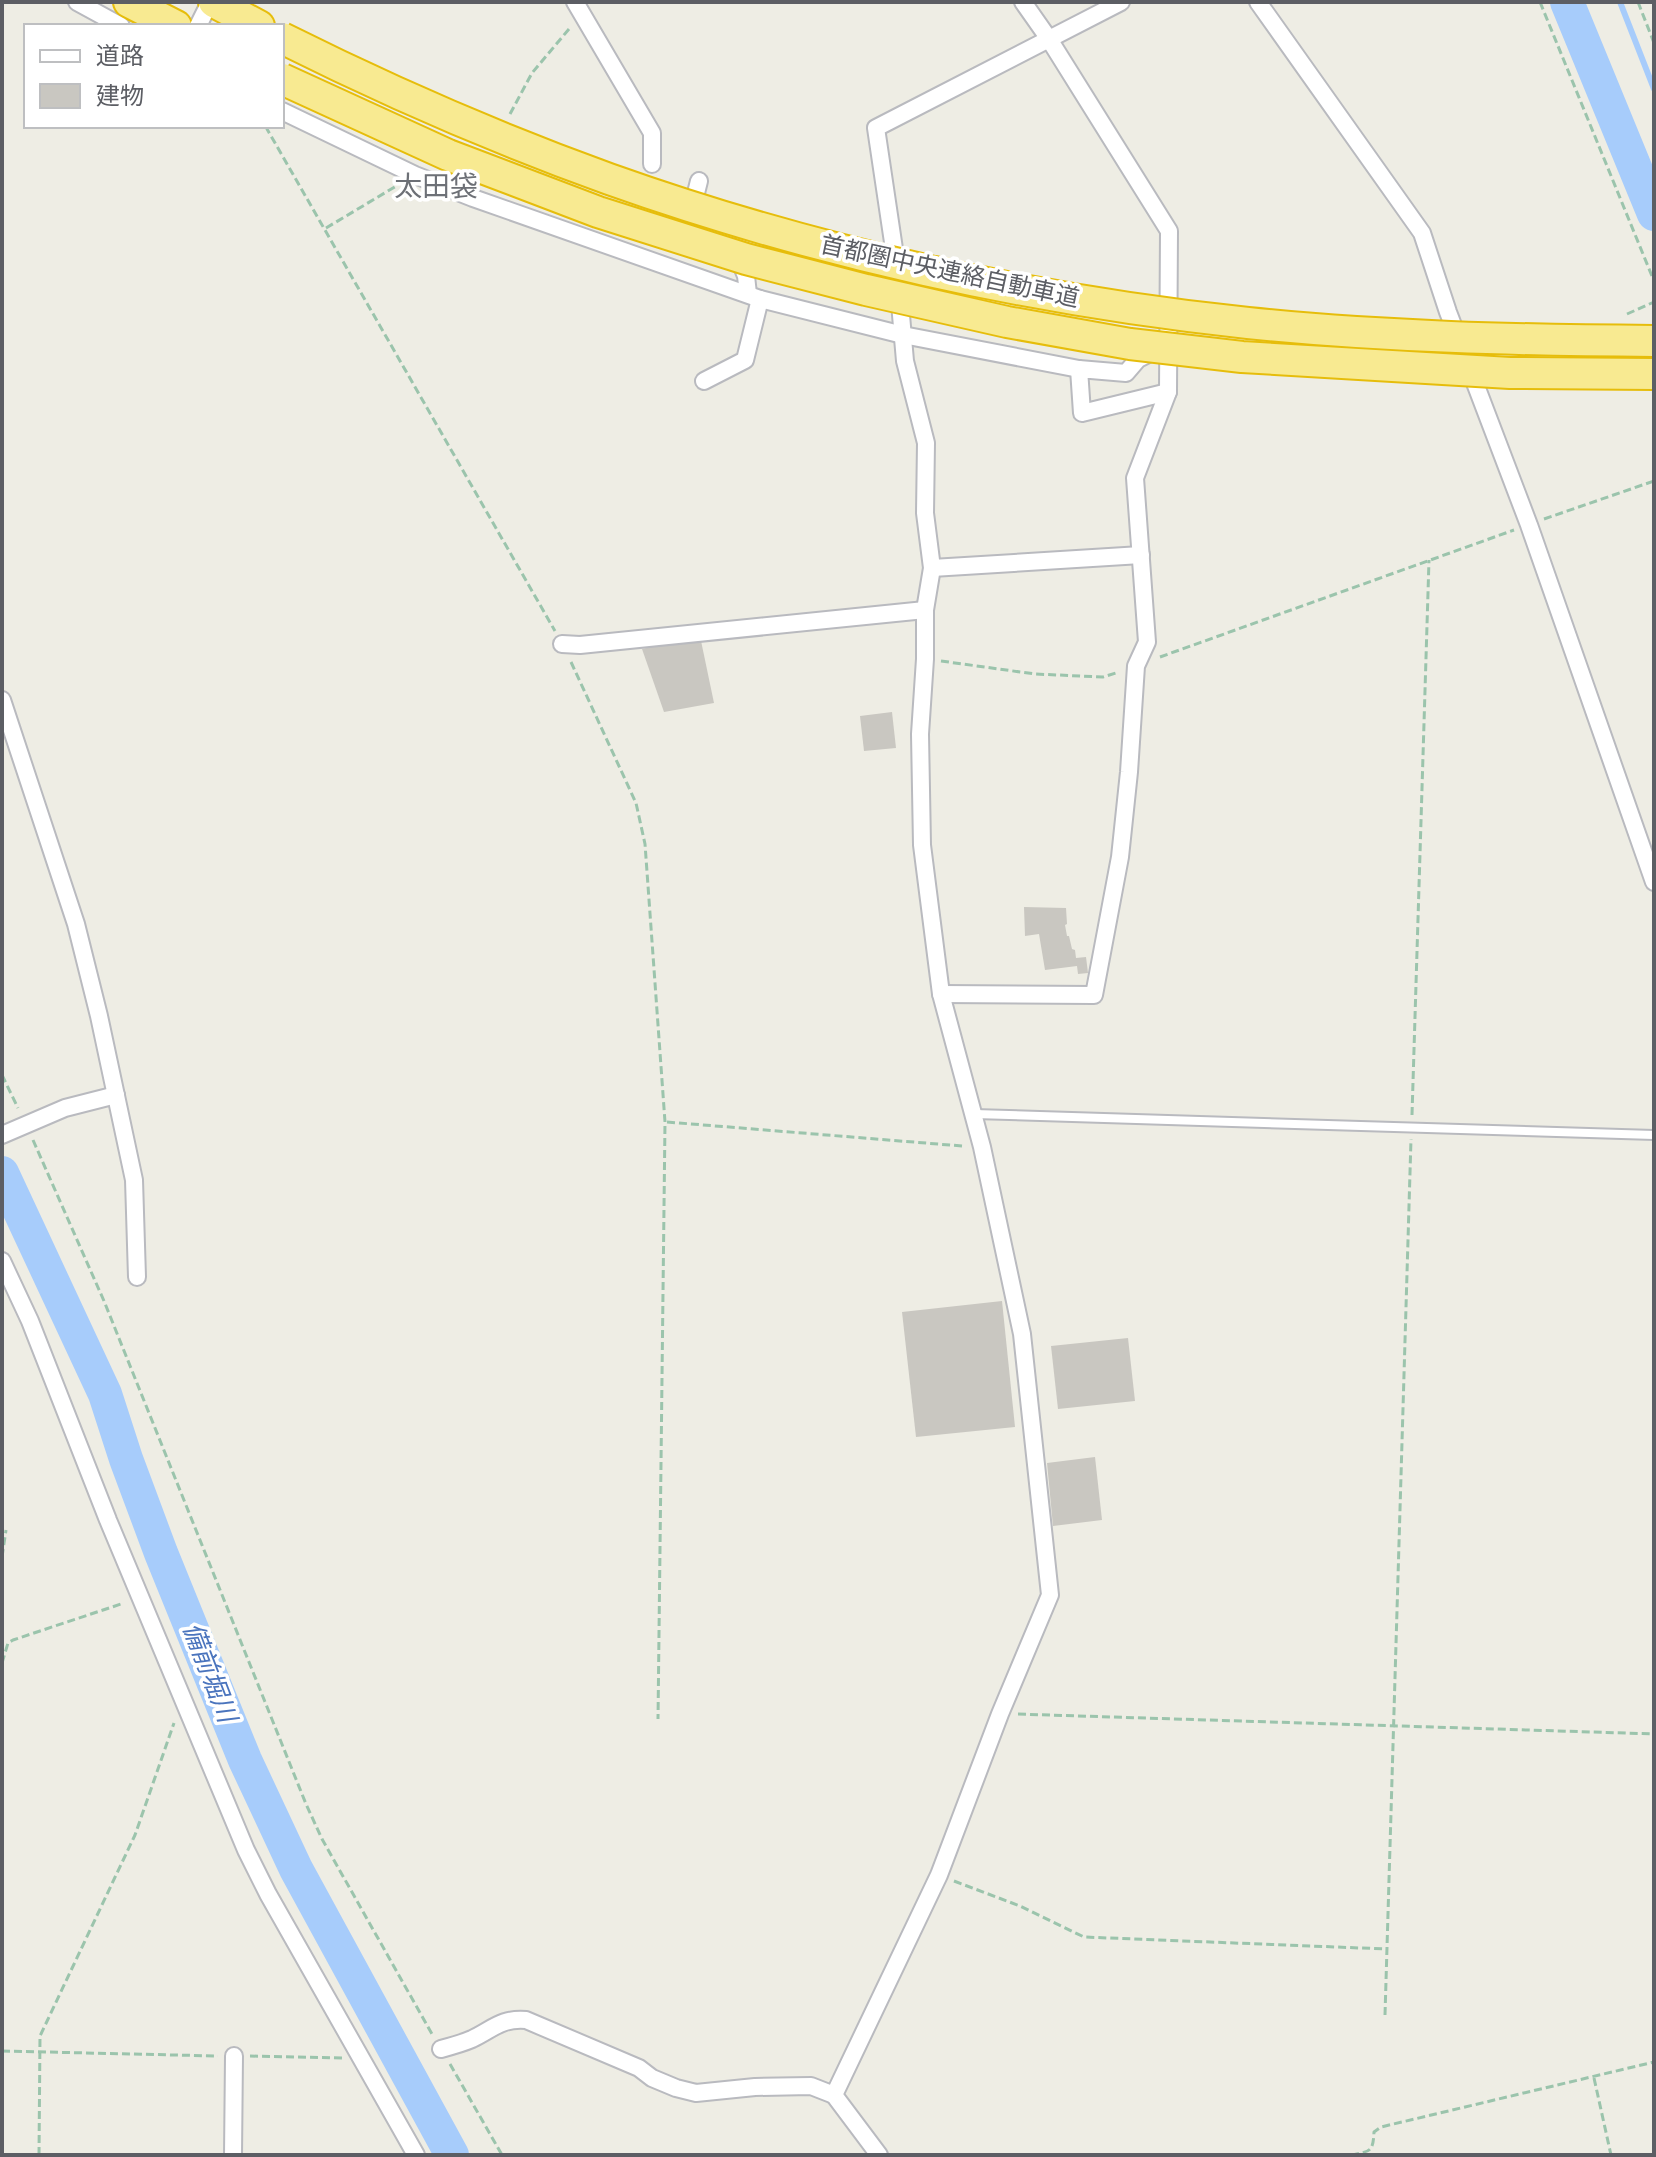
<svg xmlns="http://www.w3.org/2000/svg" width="1656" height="2157" viewBox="0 0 1656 2157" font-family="Lato,'Noto Sans JP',sans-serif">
<rect width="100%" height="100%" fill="#eeede4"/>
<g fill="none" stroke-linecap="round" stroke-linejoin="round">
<path stroke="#a7ccfb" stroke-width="6" d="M 1620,2 L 1654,89"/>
<g stroke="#a7ccfb" stroke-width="34">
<path d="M 1567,2 L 1654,214"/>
<path d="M 2,1173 L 105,1394 L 126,1459 L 161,1553 L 245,1760 L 296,1869 L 452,2155"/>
</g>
</g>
<g fill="#c9c7c1">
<path d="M 700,636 L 714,703 L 664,712 L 642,649 Z"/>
<path d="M 892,712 L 896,748 L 864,751 L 860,716 Z"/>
<path d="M 1024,907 L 1066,908 L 1067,924 L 1065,925 L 1067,936 L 1069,936 L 1072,949 L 1075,950 L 1076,958 L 1086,957 L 1088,973 L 1078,974 L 1077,966 L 1045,970 L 1039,934 L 1025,936 Z"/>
<path d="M 1002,1301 L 1015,1427 L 916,1437 L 902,1312 Z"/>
<path d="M 1128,1338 L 1135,1401 L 1058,1409 L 1051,1346 Z"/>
<path d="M 1095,1457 L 1102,1520 L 1053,1526 L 1047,1463 Z"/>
</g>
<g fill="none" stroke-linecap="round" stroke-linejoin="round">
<defs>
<path id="service" d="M 974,1114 L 1654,1135"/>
<g id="minor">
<path d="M 77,2 L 121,26"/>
<path d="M 575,2 L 652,133 L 652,164"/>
<path d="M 1258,2 L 1422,233 L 1448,312 L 1529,525 L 1654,882"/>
<path d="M 198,26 L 210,2"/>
<path d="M 282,111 L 415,175 L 473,198 L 760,299 L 903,335 L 1079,369"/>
<path d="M 699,181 L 695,197 L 701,210 L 737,254 L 746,276 L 748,294"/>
<path d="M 1156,350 L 1138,359 L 1126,373 L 1079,369 L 1082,413 L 1168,392"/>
<path d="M 704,381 L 745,360 L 760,299"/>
<path d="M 932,568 L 1141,555"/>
<path d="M 562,644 L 580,645 L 925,610"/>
<path d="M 2,700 L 76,924 L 99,1016 L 134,1180 L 137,1277"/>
<path d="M 941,994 L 1094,995 L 1120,857 L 1129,772 L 1136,666 L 1147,642 L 1135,478 L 1168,392 L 1169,231 L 1049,39 L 1023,2"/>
<path d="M 2,1135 L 65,1108 L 116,1095"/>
<path d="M 2,1261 L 30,1321 L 108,1520 L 246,1850 L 268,1894 L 416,2155"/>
<path d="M 441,2049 C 452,2046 463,2043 472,2039 C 493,2029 501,2018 526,2020 L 639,2068 L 652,2078 L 676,2088 L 696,2093 L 755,2087 L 811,2086 L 834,2095"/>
<path d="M 233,2155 L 234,2056"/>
<path d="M 879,2155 L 834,2095 L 939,1875 L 1000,1714 L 1050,1595 L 1022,1334 L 982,1147 L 941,994 L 922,845 L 920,734 L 925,659 L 925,610 L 932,568 L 925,513 L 926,443 L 905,361 L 897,269 L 876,128 L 1121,2"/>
</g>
<g id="motorway">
<path d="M 129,2 L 176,26"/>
<path d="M 214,2 L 259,26"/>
</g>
</defs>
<use href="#service" stroke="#b9babf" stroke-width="12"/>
<use href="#minor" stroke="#b9babf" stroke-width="20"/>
<use href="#motorway" stroke="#e6bd0b" stroke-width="34"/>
<g stroke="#9bc4ac" stroke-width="3" stroke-dasharray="8 4" stroke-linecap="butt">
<path d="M 1540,2 L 1654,281"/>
<path d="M 1638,2 L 1654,43"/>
<path d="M 510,114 L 532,73 L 569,29"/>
<path d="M 268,126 L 267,129 L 555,631"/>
<path d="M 326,228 L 398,185"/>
<path d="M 1627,314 L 1654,302"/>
<path d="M 1544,519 L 1654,481"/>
<path d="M 1160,657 L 1514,530"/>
<path d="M 941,661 L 1035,674 L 1103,677 L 1119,672"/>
<path d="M 571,662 L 636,803 L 645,844 L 665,1122 L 658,1719"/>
<path d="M 2,1075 L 18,1108"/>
<path d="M 1412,1115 L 1429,560"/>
<path d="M 667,1122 L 962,1146"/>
<path d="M 33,1140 L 104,1301 L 306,1804 L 322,1839 L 432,2034"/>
<path d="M 2,1557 L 6,1530"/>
<path d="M 2,1663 L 8,1643 L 13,1640 L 124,1603"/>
<path d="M 1018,1714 L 1654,1734"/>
<path d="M 954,1881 L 1020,1906 L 1084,1937 L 1386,1949"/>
<path d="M 1385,2015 L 1411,1139"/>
<path d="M 2,2051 L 218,2056"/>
<path d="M 250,2056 L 342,2058"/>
<path d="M 450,2064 L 502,2155"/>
<path d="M 1594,2078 L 1611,2155"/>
<path d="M 39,2155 L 40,2036 L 135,1835 L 174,1723"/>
<path d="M 1351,2155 C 1370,2151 1373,2153 1374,2132 L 1381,2127 L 1654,2062"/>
</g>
<use href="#service" stroke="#fff" stroke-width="8"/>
<use href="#minor" stroke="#fff" stroke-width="16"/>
<use href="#motorway" stroke="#f8ea91" stroke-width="30"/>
<defs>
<g id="motorway-bridge">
<path d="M 282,38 C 388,91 498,139 609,179 C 811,251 1035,301 1248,323 C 1383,337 1518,340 1654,341"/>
<path d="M 282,79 L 448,155 L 598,212 L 746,259 L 866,290 L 1007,322 L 1130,344 L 1242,357 L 1510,373 L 1654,374"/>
</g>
</defs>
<use href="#motorway-bridge" stroke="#e6bd0b" stroke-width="34" stroke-linecap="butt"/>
<use href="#motorway-bridge" stroke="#f8ea91" stroke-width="30"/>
</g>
<g text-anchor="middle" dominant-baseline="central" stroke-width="7" stroke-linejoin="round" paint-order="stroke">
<g font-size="24" fill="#5c5e64" stroke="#fff">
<text transform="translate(950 270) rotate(12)">首都圏中央連絡自動車道</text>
</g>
<g font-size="26" font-style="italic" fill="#4a74bd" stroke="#fff">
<text transform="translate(211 1672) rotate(69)">備前堀川</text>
</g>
<g font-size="28" fill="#6d7076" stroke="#fff">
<text x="436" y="185">太田袋</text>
</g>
</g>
<rect width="1656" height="2157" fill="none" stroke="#5c5e64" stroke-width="8"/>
<rect x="24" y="24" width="260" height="104" fill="#ffffff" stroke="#bebfc1" stroke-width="2"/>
<rect x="40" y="50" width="40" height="12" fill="#ffffff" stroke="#bebfc1" stroke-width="2"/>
<text x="96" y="64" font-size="24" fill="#5c5e64">道路</text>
<rect x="40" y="84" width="40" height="24" fill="#c9c7c1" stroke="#bebfc1" stroke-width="2"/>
<text x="96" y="104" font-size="24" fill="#5c5e64">建物</text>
</svg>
